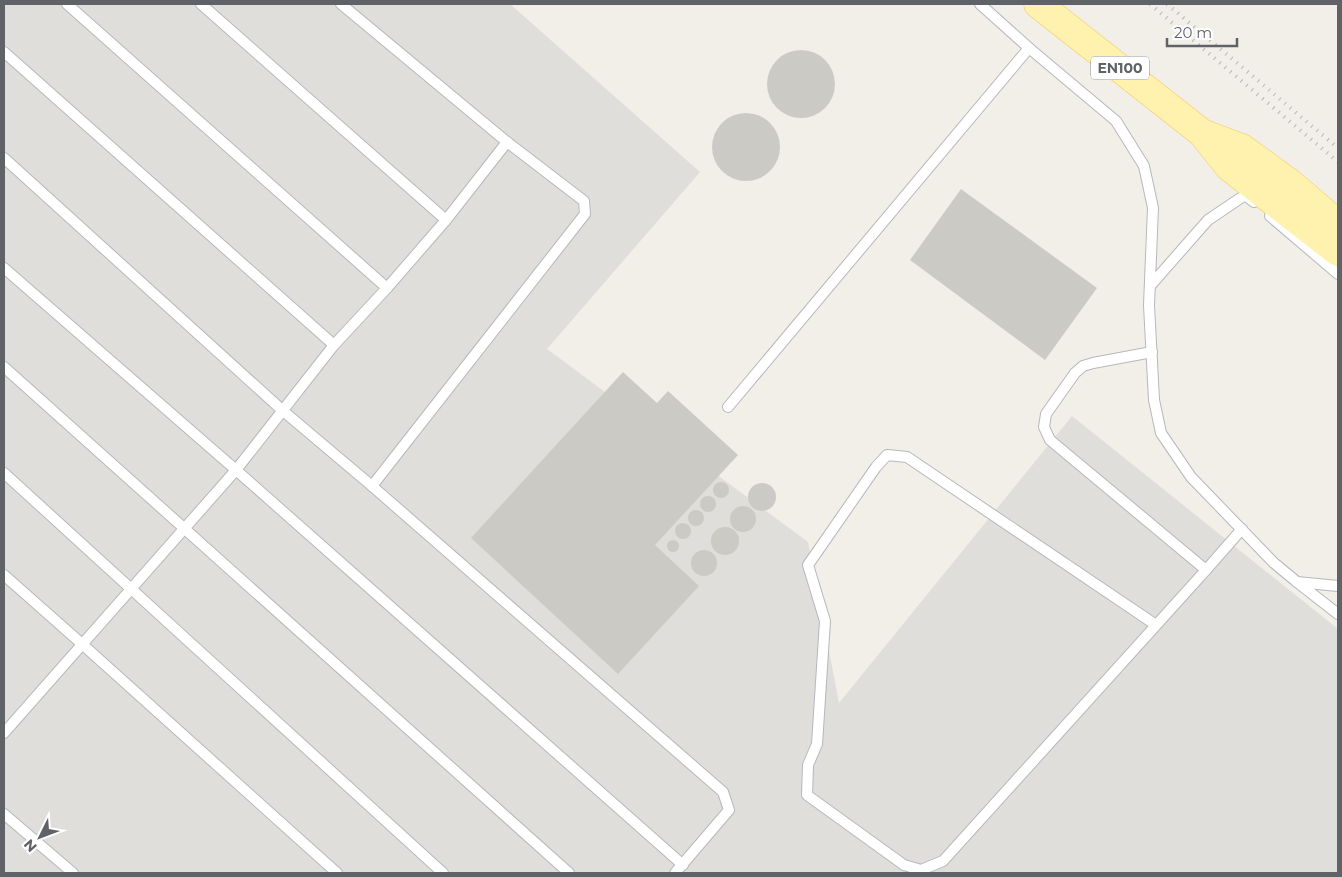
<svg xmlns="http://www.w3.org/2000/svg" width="1342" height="877" viewBox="0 0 1342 877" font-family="Montserrat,sans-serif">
<rect width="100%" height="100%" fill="#f1efe8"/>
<path fill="#e0deda" d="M 4,4 L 510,4 L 700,172 L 547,349 L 808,542 L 839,703 L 1072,416 L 1338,629 L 1338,873 L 4,873 Z"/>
<g fill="#cccac5">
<circle cx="801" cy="84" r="34"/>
<circle cx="746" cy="147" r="34"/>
<path d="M 961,189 L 1097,288 L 1045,360 L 910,260 Z"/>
<path d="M 623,372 L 657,403 L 668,391 L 738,455 L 655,545 L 699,586 L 618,674 L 471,538 Z"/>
<circle cx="721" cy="490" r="8"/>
<circle cx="762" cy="497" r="14"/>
<circle cx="708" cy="504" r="8"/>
<circle cx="743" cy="519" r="13"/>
<circle cx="696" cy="518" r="8"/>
<circle cx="683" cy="531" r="8"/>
<circle cx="725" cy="541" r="14"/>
<circle cx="673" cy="546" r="6"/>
<circle cx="704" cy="563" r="13"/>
</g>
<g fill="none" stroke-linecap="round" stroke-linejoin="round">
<defs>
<g id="lane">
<path d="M 67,4 L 387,288"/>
<path d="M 201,4 L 446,220"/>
<path d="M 341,4 L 507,142 L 584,201 L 585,214 L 372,486"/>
<path d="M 980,4 L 1029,48 L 1116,121 L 1144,166 L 1153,208 L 1149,305 L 1154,400 L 1161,433 L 1191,477 L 1274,563 L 1297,582 L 1338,614"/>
<path d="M 4,52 L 334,345"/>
<path d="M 4,158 L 282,410 L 372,486 L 723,792 L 729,810 L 675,873"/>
<path d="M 1270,216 L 1338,274"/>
<path d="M 4,268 L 236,470 L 683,865"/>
<path d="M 1150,286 L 1208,220 L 1245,195 L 1254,202"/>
<path d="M 1152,352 L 1093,363 L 1083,366 L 1075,373 L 1046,414 L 1044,427 L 1050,440 L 1206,570"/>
<path d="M 4,367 L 569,873"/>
<path d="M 728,407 L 1029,48"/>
<path d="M 4,473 L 443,873"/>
<path d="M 4,575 L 82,644 L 337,873"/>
<path d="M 1297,582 L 1338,586"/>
<path d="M 1156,625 L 907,457 L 887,455 L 876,467 L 808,565 L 825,621 L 817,744 L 808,765 L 807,795 L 904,865 L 921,870 L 943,861 L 1206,570 L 1242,529"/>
<path d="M 4,733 L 236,470 L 334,345 L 387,288 L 446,220 L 507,142"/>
<path d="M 4,814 L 73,873"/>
</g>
<g id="primary">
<path d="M 1038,4 L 1202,133 L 1229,167 L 1338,252"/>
<path d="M 1202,133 L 1242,148 L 1290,183 L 1338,224"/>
</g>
</defs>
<use href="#lane" stroke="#b5b8bc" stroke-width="12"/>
<use href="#primary" stroke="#f2c960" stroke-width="29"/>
<use href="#lane" stroke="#fff" stroke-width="10"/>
<use href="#primary" stroke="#fff2af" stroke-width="28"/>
<g stroke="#b6b7b8" stroke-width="4" stroke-dasharray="1 6" stroke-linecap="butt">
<path d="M 1150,4 L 1338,162"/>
<path d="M 1167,4 L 1338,148"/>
</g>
</g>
<g text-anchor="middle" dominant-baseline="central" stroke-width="5" stroke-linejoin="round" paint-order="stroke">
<rect fill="#fff" stroke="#8f9295" stroke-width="1" x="1091" y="56.5" width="58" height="23" rx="4"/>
<g font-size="14" font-weight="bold" fill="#5f6368">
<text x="1120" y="68">EN100</text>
</g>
</g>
<rect width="1342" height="877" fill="none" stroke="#5f6368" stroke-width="10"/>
<g transform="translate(40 837) rotate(228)" stroke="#ffffff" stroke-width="4" paint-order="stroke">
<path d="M0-4L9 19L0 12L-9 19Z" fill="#5f6368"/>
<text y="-8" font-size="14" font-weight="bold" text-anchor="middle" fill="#5f6368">N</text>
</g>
<path d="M1167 38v8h70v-8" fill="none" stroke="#5f6368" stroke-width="2.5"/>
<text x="1174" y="38" font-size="15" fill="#5f6368" stroke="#ffffff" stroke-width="4" paint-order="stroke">20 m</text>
</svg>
